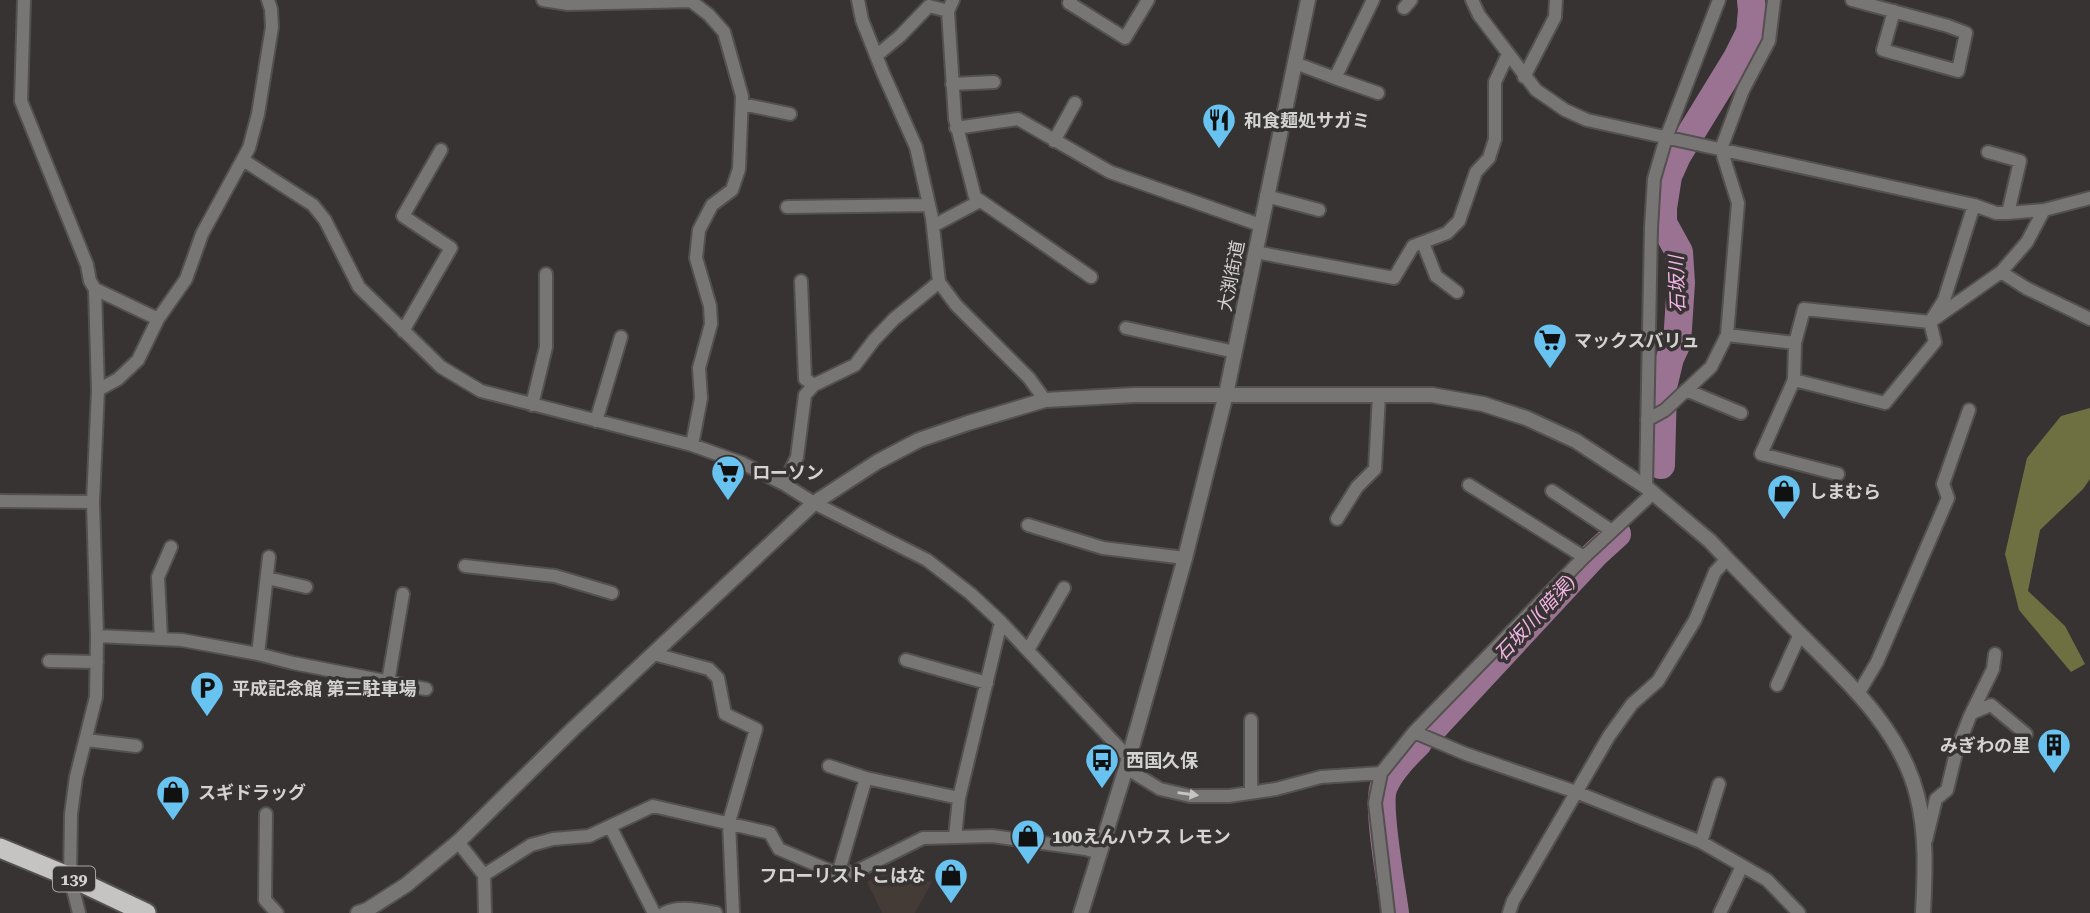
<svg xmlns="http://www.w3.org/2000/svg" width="2090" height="913" viewBox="0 0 2090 913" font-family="'Roboto Serif','Noto Sans JP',serif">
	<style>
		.built { fill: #443a36 }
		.forest { fill: #6f7042 }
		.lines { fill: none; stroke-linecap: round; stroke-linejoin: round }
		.river { stroke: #9a7392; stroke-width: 28 }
		.minor-casing { stroke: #53504f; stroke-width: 16 }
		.tertiary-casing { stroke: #53504f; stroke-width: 18 }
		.trunk-casing { stroke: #53504f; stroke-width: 23 }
		.minor { stroke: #777675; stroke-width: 12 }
		.tertiary { stroke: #777675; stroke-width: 14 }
		.trunk { stroke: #c6c4c2; stroke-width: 19 }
		.oneway { fill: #c7c5c4 }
		.labels { text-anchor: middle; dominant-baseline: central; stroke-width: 7; stroke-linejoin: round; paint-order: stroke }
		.shield { fill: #363332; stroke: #a5a3a2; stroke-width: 2 }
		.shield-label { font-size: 16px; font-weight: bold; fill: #d5d3d2 }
		.poi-label { font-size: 18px; font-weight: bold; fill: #d5d3d2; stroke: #363332; text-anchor: start }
		.street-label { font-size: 18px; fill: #d5d3d2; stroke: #363332 }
		.water-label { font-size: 19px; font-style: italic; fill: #f4b5e6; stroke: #363332 }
	</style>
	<rect width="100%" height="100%" fill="#363332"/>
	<path class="built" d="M883,871L932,882L915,913H882L867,882Z"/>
	<path class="forest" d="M2090,408V479L2083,489L2040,530L2028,591L2065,626L2085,664L2071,672L2019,610L2005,554L2027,458L2061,416Z"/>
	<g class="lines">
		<path class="river" d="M1661,465L1663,387L1670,358L1677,343L1681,283L1679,252L1663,223V208L1668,176L1677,156L1737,58L1750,32L1752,10L1751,0
			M1427,735L1595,554L1617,534
			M1395,913C1392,889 1376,804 1384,786C1391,770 1405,756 1418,743"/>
		<g class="minor-casing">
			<path id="minor" d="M24,0L21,101L87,265L90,281L95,289L98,390L93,502L97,636L96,697L76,777L71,814L70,877L79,913
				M543,0L568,4L691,1L709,15L724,32L742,96L739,169L732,190L712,205L699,230L696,258L710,306L711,324L699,368L701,398L692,445
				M858,0L862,20L883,73L916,147L932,218L939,282L956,305L1029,378L1045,400
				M953,0L948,11L955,119L975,197L1091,277
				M1071,0L1069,3L1125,38L1148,0
				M1472,0L1479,15L1536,90L1565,110L1587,120L1974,205L1996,213H2008L2044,210L2090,198
				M1852,0L1948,26L1966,33L1958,71L1883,50L1894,11
				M1404,8L1411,0
				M876,56L900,36L929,6L948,11
				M1295,63L1335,78L1373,0
				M1524,77L1555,17L1556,0
				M1335,78L1378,93
				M952,84L994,82
				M742,104L790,114
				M956,128L1018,119L1110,172L1260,225
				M1054,141L1075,103
				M1988,152L2020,161L2008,213
				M243,160L313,205L325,220L359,287L441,367L481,391L692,445L742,463L784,484L814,503L927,560L971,594L1001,622L1128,757
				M1266,196L1319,210
				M1974,205L1944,300L1930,322L1935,342L1885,403L1794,380L1795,343L1804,309L1930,322L2001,272L2027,242L2044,210
				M787,207L929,205
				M933,226L980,201
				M1423,243L1436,276L1457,292
				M1255,252L1394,278L1413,246L1447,233L1459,221L1476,172L1489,158L1495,139V82L1508,54
				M2001,272L2026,288L2090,319
				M801,281L805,379L814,385
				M95,289L158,319
				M1126,328L1235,352
				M403,331L451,248L403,216L441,150
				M1727,335L1795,343
				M1794,380L1761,454L1838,474
				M98,390L118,379L138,360L158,319L186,279L202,234L249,148L258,114L272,27L271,9L268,0
				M1686,390L1741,413
				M532,405L546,347V274
				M1647,420L1665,410L1711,367L1727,335L1738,203L1721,149L1743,90L1769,41L1774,0
				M596,421L621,337
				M784,484L797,457L805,395L814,385L855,365L874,340L894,319L939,282
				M1469,485L1584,557
				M1646,487L1651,228L1654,179L1666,138L1719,0
				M1552,491L1612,531
				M0,501L93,502
				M1337,519L1357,487L1375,469L1379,395
				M1028,525L1103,548L1185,558
				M465,566L555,576L612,593
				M267,578L306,587
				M97,636L182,640L258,654L293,663L426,689
				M161,639L158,577L171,547
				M1028,650L1064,588
				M258,654L269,557
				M654,654L709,669L718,678L725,714L756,729L729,822L733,913
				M906,660L987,683
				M49,661L97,662
				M388,682L403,594
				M1777,685L1800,634
				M1858,694L1877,662L1948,498L1943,484L1969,410
				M1972,713L1991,705L2026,734
				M1414,732L1466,754L1576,792L1701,842L1767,880L1799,913
				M86,740L136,746
				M829,766L866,778L959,798
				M1126,768L1160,789L1190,796H1229L1276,789L1321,777L1381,773
				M1251,793V720
				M266,814L265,900L277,913
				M610,826L654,913
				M955,837L959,798L1001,622
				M1926,840L1936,799L1947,790L1957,749L1970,716L1993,669L1995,654
				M458,842L484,875L485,913
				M1701,842L1719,784
				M838,874L855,872L923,838L992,836L1086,849L1099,853
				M484,875L531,845L553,839L589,836L653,806L770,833L779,849L838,874L866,778
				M664,913C680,905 698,910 716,913
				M1388,913L1375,803L1381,773L1414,732L1584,557L1653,493
				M1509,913L1513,901L1609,736L1632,704L1658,681L1695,620L1715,572L1727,559
				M1720,913L1742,866"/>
		</g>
		<g class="tertiary-casing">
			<path id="tertiary" d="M358,913L367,910L406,885L458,842L574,728L814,503L877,462L919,440L968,423L1045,400L1135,395H1432L1483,404L1526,418L1576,441L1646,487L1710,541L1727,559C1751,583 1774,608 1798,632C1845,679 1900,728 1917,795C1927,834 1925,873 1923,913
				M1081,913L1126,768L1185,558L1226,394L1308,0"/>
		</g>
		<g class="trunk-casing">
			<path id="trunk" d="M0,848L70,877L146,913"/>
		</g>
		<use href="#minor" class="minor"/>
		<use href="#tertiary" class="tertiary"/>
		<use href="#trunk" class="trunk"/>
	</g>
	<defs><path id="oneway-solid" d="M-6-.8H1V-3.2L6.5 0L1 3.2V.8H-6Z" transform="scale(1.75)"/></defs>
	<use class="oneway" href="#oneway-solid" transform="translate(1188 794) rotate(8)"/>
	<defs>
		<g id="restaurant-pin" transform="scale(1.75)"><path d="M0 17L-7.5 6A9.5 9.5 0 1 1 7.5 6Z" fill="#69c3f1" stroke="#363332"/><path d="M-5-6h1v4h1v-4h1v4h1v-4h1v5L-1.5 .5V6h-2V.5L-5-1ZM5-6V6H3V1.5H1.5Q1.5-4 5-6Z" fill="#111"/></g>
		<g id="supermarket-pin" transform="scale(1.75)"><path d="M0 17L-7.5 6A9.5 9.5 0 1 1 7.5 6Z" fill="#69c3f1" stroke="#363332"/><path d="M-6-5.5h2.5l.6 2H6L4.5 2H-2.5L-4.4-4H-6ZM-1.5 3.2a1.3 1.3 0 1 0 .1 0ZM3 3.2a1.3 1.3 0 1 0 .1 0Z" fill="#111"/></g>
		<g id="shop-pin" transform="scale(1.75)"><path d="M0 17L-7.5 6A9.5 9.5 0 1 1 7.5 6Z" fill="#69c3f1" stroke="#363332"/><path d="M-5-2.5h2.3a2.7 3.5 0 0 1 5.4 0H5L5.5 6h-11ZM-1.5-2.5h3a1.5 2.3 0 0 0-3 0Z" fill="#111"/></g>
		<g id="parking-pin" transform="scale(1.75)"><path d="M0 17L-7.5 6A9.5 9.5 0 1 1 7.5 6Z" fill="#69c3f1" stroke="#363332"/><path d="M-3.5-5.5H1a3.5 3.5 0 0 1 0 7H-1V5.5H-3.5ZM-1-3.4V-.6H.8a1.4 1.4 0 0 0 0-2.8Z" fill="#111"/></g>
		<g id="building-pin" transform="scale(1.75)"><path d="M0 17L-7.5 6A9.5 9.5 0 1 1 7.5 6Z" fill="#69c3f1" stroke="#363332"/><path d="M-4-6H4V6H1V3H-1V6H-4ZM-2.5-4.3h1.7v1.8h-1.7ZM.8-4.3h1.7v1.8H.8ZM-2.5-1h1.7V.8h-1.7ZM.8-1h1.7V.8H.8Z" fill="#111"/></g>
		<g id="bus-pin" transform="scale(1.75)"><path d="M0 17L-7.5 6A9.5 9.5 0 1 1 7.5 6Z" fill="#69c3f1" stroke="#363332"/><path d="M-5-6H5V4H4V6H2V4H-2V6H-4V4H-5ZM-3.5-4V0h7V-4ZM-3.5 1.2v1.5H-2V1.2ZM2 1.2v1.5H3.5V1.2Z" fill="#111"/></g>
	</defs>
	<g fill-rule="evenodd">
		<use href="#restaurant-pin" x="1219" y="120"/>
		<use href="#supermarket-pin" x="1550" y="340"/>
		<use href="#supermarket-pin" x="728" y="472"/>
		<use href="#shop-pin" x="1784" y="491"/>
		<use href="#parking-pin" x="207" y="688"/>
		<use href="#building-pin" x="2054" y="745"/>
		<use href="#bus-pin" x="1102" y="760"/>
		<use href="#shop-pin" x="173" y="792"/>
		<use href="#shop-pin" x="1028" y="836"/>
		<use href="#shop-pin" x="951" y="875"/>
	</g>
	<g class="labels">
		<rect class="shield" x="53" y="866.5" width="42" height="25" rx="5"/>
		<g class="shield-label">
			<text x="74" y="879">139</text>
		</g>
		<g class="poi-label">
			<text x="1244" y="120">和食麺処サガミ</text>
			<text x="1574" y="340">マックスバリュ</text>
			<text x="752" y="472">ローソン</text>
			<text x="1809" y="491">しまむら</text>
			<text x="232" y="688">平成記念館 第三駐車場</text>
			<text x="2030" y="745" text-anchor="end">みぎわの里</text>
			<text x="1126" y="760">西国久保</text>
			<text x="198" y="792">スギドラッグ</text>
			<text x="1052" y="836">100えんハウス レモン</text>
			<text x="926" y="875" text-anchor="end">フローリスト こはな</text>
		</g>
		<g class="street-label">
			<text transform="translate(1231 276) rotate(-79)">大渕街道</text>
		</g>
		<g class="water-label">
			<text transform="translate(1677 284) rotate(-92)">石坂川</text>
			<text transform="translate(1535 618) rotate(-47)">石坂川(暗渠)</text>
		</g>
	</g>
</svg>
